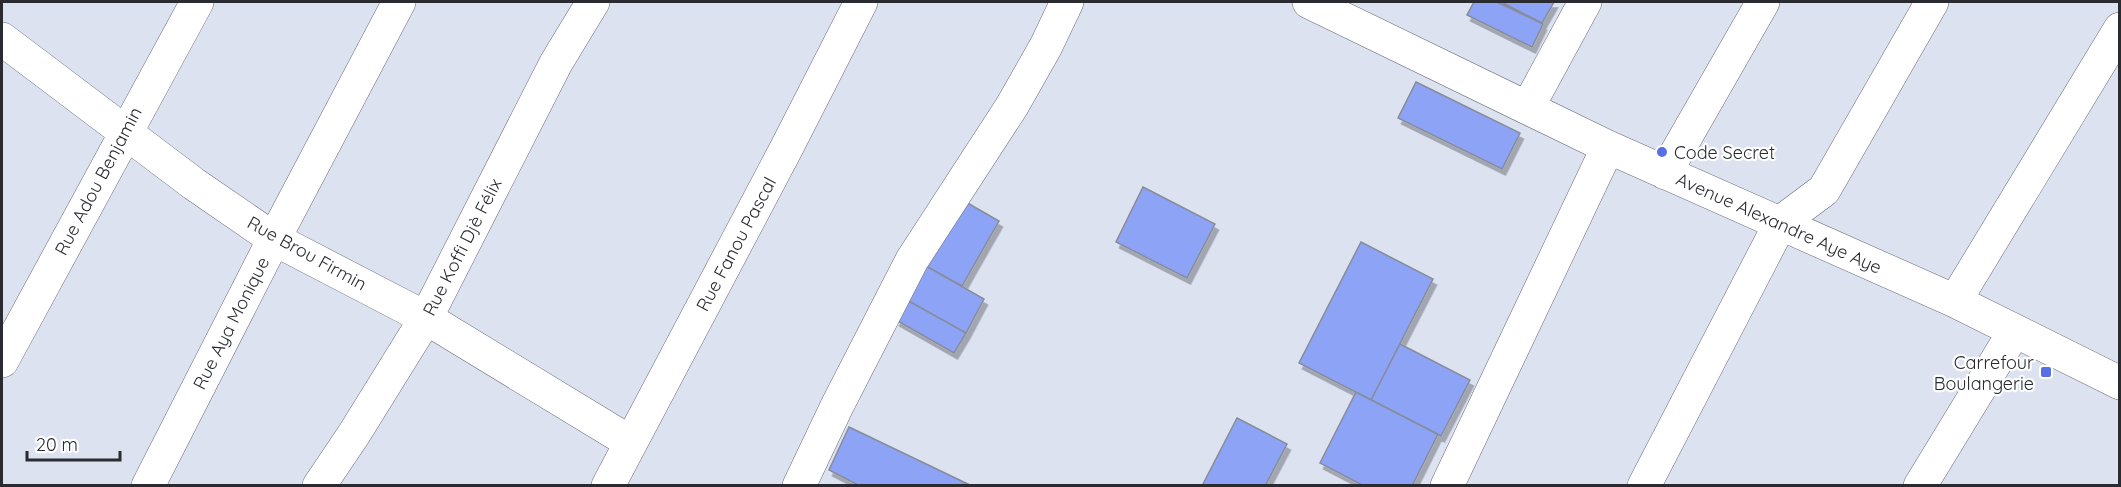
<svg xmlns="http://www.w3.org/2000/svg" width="2121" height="487" viewBox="0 0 2121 487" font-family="Quicksand,sans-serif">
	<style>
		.building { fill: #8da3f6; stroke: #878c9a; stroke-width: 1.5; filter: url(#shadow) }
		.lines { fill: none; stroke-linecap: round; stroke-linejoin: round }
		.minor-casing { stroke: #6a6e7c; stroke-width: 34 }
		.minor { stroke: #fff; stroke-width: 33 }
		.poi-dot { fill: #586fe5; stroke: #fff; stroke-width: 2 }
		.labels { text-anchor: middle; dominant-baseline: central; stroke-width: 4.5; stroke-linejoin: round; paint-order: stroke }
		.poi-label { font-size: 18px; fill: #292b31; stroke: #fff; text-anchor: start }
		.street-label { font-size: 18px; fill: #292b31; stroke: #fff }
	</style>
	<defs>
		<filter id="shadow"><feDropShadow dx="3.5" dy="6" stdDeviation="0" flood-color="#0004"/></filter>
	</defs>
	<rect width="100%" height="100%" fill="#dde2f1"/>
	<path class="building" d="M1474,2H1497L1543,24L1532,47L1467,15Z
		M1501,2H1554L1542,23Z
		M1416,82L1520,133L1502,169L1398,118Z
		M1143,187L1215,224L1187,278L1116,242Z
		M964,201L999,221L962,286L926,266Z
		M1361,242L1433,279L1371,400L1299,363Z
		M926,266L984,299L966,333L907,300Z
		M907,300L966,333L954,353L896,320Z
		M1400,344L1470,380L1441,436L1371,400Z
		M1356,392L1438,434L1412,486H1364L1320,463Z
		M1237,418L1287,444L1265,486H1202Z
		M849,427L972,486H860L829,470Z"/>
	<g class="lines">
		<g class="minor-casing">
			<path id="minor" d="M1309,2L1608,147L1955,301L2120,383
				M2,39L194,184L274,239L426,318L630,442
				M1528,107L1585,2
				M1665,173L1763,2
				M1955,301L2120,29
				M2,361L197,2
				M148,486L274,239L399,2
				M319,486L354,434L426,318L556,63L593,2
				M608,486L787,147L861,2
				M799,486L837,406L912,260L1012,106L1046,46L1067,2
				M1447,486L1608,147
				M1644,486L1781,222L1824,190L1932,2
				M1920,486L2014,332"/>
		</g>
		<use href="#minor" class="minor"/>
	</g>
	<g class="poi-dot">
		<circle cx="1662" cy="152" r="6"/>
		<rect x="2040" y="366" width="12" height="12" rx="3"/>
	</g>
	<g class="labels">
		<g class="poi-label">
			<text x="1674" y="152">Code Secret</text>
			<text x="2034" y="362" text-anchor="end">Carrefour<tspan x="2034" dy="21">Boulangerie</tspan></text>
		</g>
		<g class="street-label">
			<text transform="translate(98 181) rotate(-62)">Rue Adou Benjamin</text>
			<text transform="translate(1779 223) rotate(24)">Avenue Alexandre Aye Aye</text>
			<text transform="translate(736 244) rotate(-62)">Rue Fanou Pascal</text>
			<text transform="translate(462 247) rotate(-63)">Rue Koffi Djè Félix</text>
			<text transform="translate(307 253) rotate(29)">Rue Brou Firmin</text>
			<text transform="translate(231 323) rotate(-63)">Rue Aya Monique</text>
		</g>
	</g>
	<rect width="2121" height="487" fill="none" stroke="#292b31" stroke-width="6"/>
	<path d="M27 451v9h93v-9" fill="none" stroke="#292b31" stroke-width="3"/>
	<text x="36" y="451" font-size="18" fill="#292b31" stroke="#ffffff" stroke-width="4.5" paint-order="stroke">20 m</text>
</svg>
